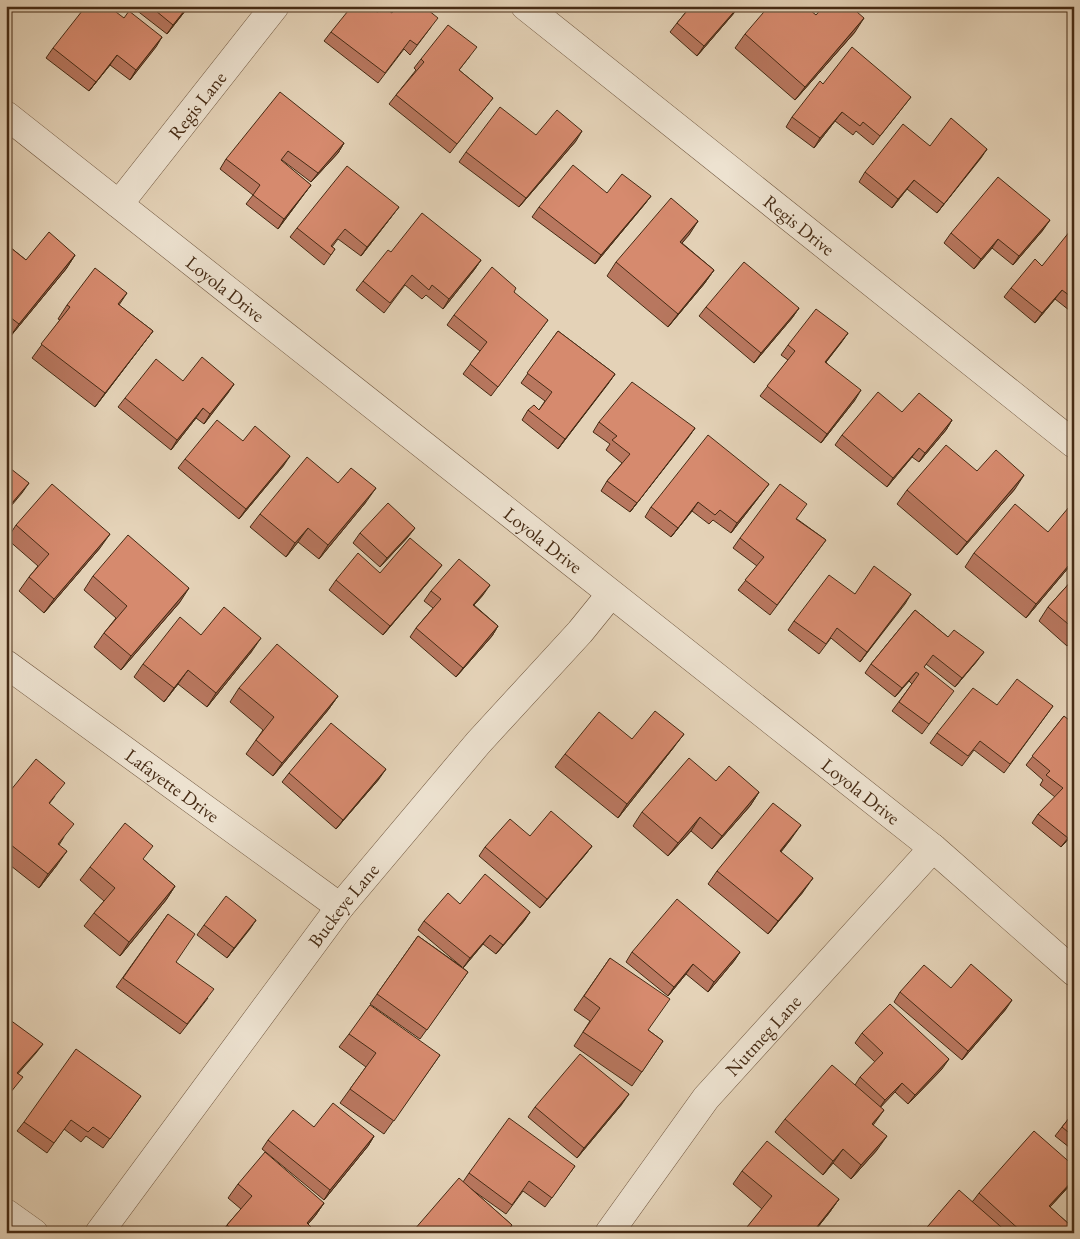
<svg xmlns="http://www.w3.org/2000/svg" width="1080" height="1239" viewBox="0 0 1080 1239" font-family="'EB Garamond',serif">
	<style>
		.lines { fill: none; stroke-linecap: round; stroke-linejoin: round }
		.minor-casing { stroke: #6e553d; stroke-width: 29 }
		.minor { stroke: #ede2d0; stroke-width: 28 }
		.wall { fill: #b8775f; stroke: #462b14 }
		.shaded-wall { fill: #96614d; stroke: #462b14 }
		.building { fill: #d68a6e; stroke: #462b14 }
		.labels { text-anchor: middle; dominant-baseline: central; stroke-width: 4; stroke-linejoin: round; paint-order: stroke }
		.street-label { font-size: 19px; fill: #462b14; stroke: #ede2d0 }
	</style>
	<rect width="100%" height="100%" fill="#e4d2b7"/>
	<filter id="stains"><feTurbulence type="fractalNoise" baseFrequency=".004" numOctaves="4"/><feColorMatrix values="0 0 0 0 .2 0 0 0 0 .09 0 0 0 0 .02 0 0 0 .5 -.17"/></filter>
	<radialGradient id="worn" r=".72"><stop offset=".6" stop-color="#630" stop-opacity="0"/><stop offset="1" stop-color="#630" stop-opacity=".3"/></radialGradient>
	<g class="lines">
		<g class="minor-casing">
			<g id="minor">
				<path id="s1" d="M525,6L1074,444"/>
				<path id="s2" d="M6,115L933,848L1074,972"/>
				<path id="s3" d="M119,204L275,6"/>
				<path id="s4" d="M6,664L340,907"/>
				<path d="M6,1213L34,1233"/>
				<path id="s5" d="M99,1233L340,907L478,743L580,632L610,595"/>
				<path id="s6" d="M609,1233L706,1098L933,848"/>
			</g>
		</g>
		<use href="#minor" class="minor"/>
	</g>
	<path class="wall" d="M131,6H189L167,34Z
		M680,6H740L697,56L670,32L677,23L686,12Z
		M377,12L392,13L431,27L410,55L404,49L378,83L324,41L331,32Z
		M816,15L855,32L795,100L735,48L745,34Z
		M124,18L162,37L130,80L110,65L89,91L46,58L53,48Z
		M470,56L459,70L493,98L450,153L389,104L396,95L416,70L414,68L421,59Z
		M823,84L911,97L873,145L856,131L853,135L835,121L814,148L786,127L792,117Z
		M536,135L576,141L519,207L459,162L466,152Z
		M344,143L338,153L311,182L282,160L281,161L311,185L278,229L246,204L253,195L220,169L226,159Z
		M930,146L987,149L937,213L907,189L892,208L859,182L865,172Z
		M607,193L651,196L644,205L595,264L532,217L539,207Z
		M392,216L361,256L338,239L332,247L335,249L324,265L290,237L297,228Z
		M698,221L682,243L714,270L704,284L668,327L607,276L616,262Z
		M1043,230L1013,265L992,248L974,269L944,243L951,233Z
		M1074,234V314L1055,299L1035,323L1004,297L1011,288L1042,266Z
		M6,244L26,260L75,255L66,269L9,338L6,336Z
		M391,252L481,260L474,270L443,309L426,295L422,299L405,285L384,313L356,290L363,281Z
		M127,293L119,305L153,331L95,407L32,358L60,320L58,319L67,305Z
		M706,307L799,308L792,318L754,363L699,316Z
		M454,315L548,320L491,396L463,374L480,351L447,325Z
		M558,331L615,374L558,449L522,420L528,410H539L545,401L521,383Z
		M848,333L826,362L855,400L821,443L760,396L788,360L781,355L788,345Z
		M183,381L234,384L204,424L196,418L171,450L118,407L125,398Z
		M902,412L952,420L946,430L919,462L912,457L887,487L835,445L842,435Z
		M599,422L695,428L630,512L601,491L607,481L622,463L606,450L610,444L593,432Z
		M243,441L284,465L239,519L178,468L185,459Z
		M977,471L1015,489L957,555L897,504L907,490Z
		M338,483L366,502L319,559L298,542L286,557L250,527L260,514Z
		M762,493L731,533L713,520L709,524L692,511L671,537L645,517L651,507Z
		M797,519L826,540L770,615L738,590L757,566L733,548L740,538Z
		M16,525L100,548L44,613L19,591L29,577L38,566L7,539Z
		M1048,532L1074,561L1026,618L965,567L974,553Z
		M360,533L408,537L380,567L353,543Z
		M380,573L435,574L383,635L329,590L336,580Z
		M93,576L180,602L121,670L94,647L104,633L116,618L84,590Z
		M1074,578V638L1067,646L1039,621L1048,607Z
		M431,591L483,595L474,605L498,626L492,636L456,677L410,637L416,628L433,608L424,601Z
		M855,594H911L860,662L831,638L819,654L788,630L794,621Z
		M915,610L977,661L955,687L926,664L924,667L947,700L922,734L892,711L912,684L909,681L895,697L865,673L871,664Z
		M201,635L252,651L207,707L178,684L164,702L134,677L143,664Z
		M239,688L338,696L328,710L273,776L246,754L263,730L230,702Z
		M997,705L1053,706L1004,773L974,750L962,766L930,743L937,733Z
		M1064,716L1074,833L1061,847L1032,823L1038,814L1055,797L1040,785L1043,780L1026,765Z
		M632,739L674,747L618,818L555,767L565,754Z
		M289,773L379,779L336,829L282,782Z
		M716,781L759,792L750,806L712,849L691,831L668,856L633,826L642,812Z
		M6,796H55L49,804L64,837L59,845L57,865L39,888L6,862Z
		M530,836L592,846L585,855L540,908L479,856L485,847Z
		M791,839L781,852L803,892L768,934L708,884L717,871Z
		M144,860L175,886L166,900L120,956L84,926L94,913L104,901L80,880L90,867Z
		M460,904L530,912L524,921L496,954L483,944L463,968L468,972L420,1039L370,1004L418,936L462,967L418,930L424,921Z
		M168,914L176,962L208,998L180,1034L116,987Z
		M256,920L227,958L197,935L204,925Z
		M632,952H740L734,961L708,992L686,974L668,996L626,962Z
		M610,958L648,1030L663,1041L632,1086L574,1046L590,1021L574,1010Z
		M900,992L1006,1009L962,1060L894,1002Z
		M862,1033L942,1069L908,1104L895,1092L880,1107L873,1125L877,1150L851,1179L833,1163L823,1175L775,1132L785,1119L855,1085L860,1077L875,1062L855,1043Z
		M349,1034L440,1055L384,1134L340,1103L366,1067L339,1047Z
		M141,1096L103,1148L86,1136L81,1142L64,1129L47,1153L17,1131L24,1122Z
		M622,1104L577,1158L528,1117L535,1107Z
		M1074,1112V1151L1055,1136L1062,1127Z
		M314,1127L374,1136L368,1146L324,1200L262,1149L268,1140Z
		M575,1166L545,1207L523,1191L506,1214L471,1189L512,1225L507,1233H412L463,1182L469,1173Z
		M1074,1166V1181L1050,1207L1070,1225L1065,1233H922L973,1201L979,1193Z
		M742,1171L839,1199L829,1213L813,1233H743L762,1209L733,1184Z
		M238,1184L324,1203L315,1216L308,1224L317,1233H222L227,1225L241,1209L228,1198Z"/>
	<path class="shaded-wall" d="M188,6H189L167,34L173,25Z
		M739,6H740L697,56L704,46Z
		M864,18L855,32L795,100L805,87Z
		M162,37L156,47L130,80L136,70Z
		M117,55L110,65L89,91Z
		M842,112L814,148L820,138Z
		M582,131L576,141L519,207L526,198Z
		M344,143L338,153L311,182L318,173Z
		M987,149L981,158L937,213L944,204Z
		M914,180L907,189L892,208L898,199Z
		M311,185L304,194L278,229L284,219Z
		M651,196L644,205L595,264L601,255Z
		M399,207L392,216L361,256L367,247Z
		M1050,220L1043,230L1013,265L1019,256Z
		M698,221L689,235L671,256L680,242Z
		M998,239L992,248L974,269L981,259Z
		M75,255L66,269L9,338L19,324Z
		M481,260L474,270L443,309L449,299Z
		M714,270L704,284L668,327L678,314Z
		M1062,290L1055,299L1035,323L1042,313Z
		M799,308L792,318L754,363L761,353Z
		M153,331L143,344L95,407L105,393Z
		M848,333L841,343L819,371L825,362Z
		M615,374L608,384L558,449L565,439Z
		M234,384L228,393L204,424L210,414Z
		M861,390L855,400L821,443L827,434Z
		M203,408L196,418L171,450L177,440Z
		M952,420L946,430L919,462L925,453Z
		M695,428L688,438L630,512L637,503Z
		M919,448L912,457L887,487L893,478Z
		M290,456L284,465L239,519L246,509Z
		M1024,475L1015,489L957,555L967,542Z
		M29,483L22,493L6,512V510Z
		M769,484L762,493L731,533L737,523Z
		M376,488L366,502L319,559L328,545Z
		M698,502L692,511L671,537L678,528Z
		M308,528L298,542L286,557L295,543Z
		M415,528L408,537L380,567L387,558Z
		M110,534L100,548L44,613L54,599Z
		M1074,559V561L1026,618L1036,604Z
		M442,565L435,574L383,635L390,626Z
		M490,585L483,595L466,614L473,605Z
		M189,588L180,602L121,670L131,656Z
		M911,594L905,604L860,662L867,652Z
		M498,626L492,636L456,677L463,668Z
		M261,638L252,651L207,707L216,693Z
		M984,652L977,661L955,687L962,678Z
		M188,670L178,684L164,702L174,688Z
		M916,672L909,681L895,697L902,688Z
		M338,696L328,710L273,776L282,763Z
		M684,734L674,747L618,818L627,804Z
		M386,769L379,779L336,829L343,820Z
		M759,792L750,806L712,849L722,836Z
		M700,817L691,831L668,856L678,843Z
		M801,825L791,839L770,864L780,851Z
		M1074,831V833L1061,847L1068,838Z
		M592,846L585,855L540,908L547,899Z
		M67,851L57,865L39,888L48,874Z
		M813,878L803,892L768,934L778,921Z
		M175,886L166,900L120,956L129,942Z
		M530,912L524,921L496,954L503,945Z
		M256,920L250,929L227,958L234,948Z
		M490,935L483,944L463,968L470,958Z
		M740,952L734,961L708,992L714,982Z
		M693,964L686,974L668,996L674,987Z
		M1012,1000L1006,1009L962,1060L968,1051Z
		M43,1044L36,1053L10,1083L17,1073Z
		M949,1059L942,1069L908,1104L915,1095Z
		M902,1083L895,1092L878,1110L885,1100Z
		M629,1094L622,1104L577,1158L584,1148Z
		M884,1110L874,1124L863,1137L872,1124Z
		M374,1136L368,1146L324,1200L330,1190Z
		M887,1136L877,1150L851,1179L861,1165Z
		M843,1149L833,1163L823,1175L833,1161Z
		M1074,1179L1073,1181L1042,1216L1049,1206Z
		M839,1199L829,1213L813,1233H812Z
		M324,1203L315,1216L300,1233L307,1223Z"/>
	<path class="building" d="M86,6H108L124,18L129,11L162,37L136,70L117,55L96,82L53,48Z
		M150,6H188L173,25Z
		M352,6H370L377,12L385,8L392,13L397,6H423L438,18L417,45L410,40L385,73L331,32Z
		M691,6H739L704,46L677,23Z
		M769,6H805L816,15L824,6H850L864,18L805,87L745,34Z
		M448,25L477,47L459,70L493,98L457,144L396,95L424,62L421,59Z
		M852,47L911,97L880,136L863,122L860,126L842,112L820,138L792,117L820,81L823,84Z
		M280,92L344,143L318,173L288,151L281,160L311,185L284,219L253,195L260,185L226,159Z
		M500,107L536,135L557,110L582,131L526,198L466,152Z
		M951,118L987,149L944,204L914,180L898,199L865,172L903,124L930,146Z
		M573,165L607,193L622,174L651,196L601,255L539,207Z
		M347,166L399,207L367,247L345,229L331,246L335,249L331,255L297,228Z
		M998,177L1050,220L1019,256L998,239L981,259L951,233Z
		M671,198L698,221L680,242L714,270L678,314L616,262Z
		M422,213L481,260L449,299L432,285L429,290L412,275L390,303L363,281L388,250L391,252Z
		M1070,231L1074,234V299L1062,290L1042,313L1011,288L1035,259L1042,266Z
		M49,232L75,255L19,324L6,314V244L26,260Z
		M744,262L799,308L761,353L706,307Z
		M492,267L516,288L514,292L548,320L498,387L470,364L487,342L454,315Z
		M95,268L127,293L118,304L153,331L105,393L41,344L70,307L67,305Z
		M816,309L848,333L825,362L861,390L827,434L767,386L795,351L788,345Z
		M558,331L615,374L565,439L528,410L534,405L539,410L552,392L527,373Z
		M202,357L234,384L210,414L203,408L177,440L125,398L156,359L183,381Z
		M632,382L695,428L637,503L607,481L630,454L612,440L617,436L599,422Z
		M878,392L902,412L919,393L952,420L925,453L919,448L893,478L842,435Z
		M217,420L243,441L255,426L290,456L246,509L185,459Z
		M708,435L769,484L737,523L720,510L715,515L698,502L678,528L651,507Z
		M946,445L977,471L996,450L1024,475L967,542L907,490Z
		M307,457L338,483L351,468L376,488L328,545L308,528L295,543L260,514Z
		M6,465L29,483L6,510Z
		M52,484L110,534L54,599L29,577L49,554L16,525Z
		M780,484L807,504L796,519L826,540L777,605L745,580L764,557L740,538Z
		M388,503L415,528L387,558L360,533Z
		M1015,504L1048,532L1069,507L1074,511V559L1036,604L974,553Z
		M128,535L189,588L131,656L104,633L127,606L93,576Z
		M410,538L442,565L390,626L336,580L358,553L380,573Z
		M459,559L490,585L473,605L498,626L463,668L416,628L441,599L431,591Z
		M874,566L911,594L867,652L837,628L826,644L794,621L829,575L855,594Z
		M1074,578V629L1048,607Z
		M224,607L261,638L216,693L188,670L174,688L143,664L180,617L201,635Z
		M915,610L948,637L954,630L984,652L962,678L933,655L924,667L954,691L929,724L899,702L919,674L916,672L902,688L871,664Z
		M277,644L338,696L282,763L256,740L274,717L239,688Z
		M1017,679L1053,706L1010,764L980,741L968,756L937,733L973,688L997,705Z
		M655,711L684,734L627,804L565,754L599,712L632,739Z
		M1064,716L1074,724V831L1068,838L1038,814L1063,788L1046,775L1050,771L1032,756Z
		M331,723L386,769L343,820L289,773Z
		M689,758L716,781L729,766L759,792L722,836L700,817L678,843L642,812Z
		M36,759L65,783L49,803L74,824L58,844L67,851L48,874L6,841V796Z
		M773,803L801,825L780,851L813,878L778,921L717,871Z
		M551,811L592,846L547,899L485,847L510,819L530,836Z
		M125,823L153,846L143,859L175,886L129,942L94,913L115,888L90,867Z
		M485,874L530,912L503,945L490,935L470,958L424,921L448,893L460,904Z
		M226,896L256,920L234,948L204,925Z
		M677,899L740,952L714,982L693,964L674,987L632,952Z
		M168,914L195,934L176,962L214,989L187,1024L123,978Z
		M418,936L468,972L427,1030L377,994Z
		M610,958L670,999L648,1030L663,1041L642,1072L583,1032L600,1008L584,996Z
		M971,964L1012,1000L968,1051L900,992L924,965L951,988Z
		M890,1004L949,1059L915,1095L902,1083L885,1100L860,1077L883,1053L862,1033Z
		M370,1005L440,1055L394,1121L350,1089L376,1053L349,1034Z
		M6,1017L43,1044L17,1073L23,1077L6,1098Z
		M76,1049L141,1096L110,1139L93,1127L88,1132L71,1120L54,1143L24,1122Z
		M580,1054L629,1094L584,1148L535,1107Z
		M832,1065L884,1110L872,1124L887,1136L861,1165L843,1149L833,1161L785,1119Z
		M333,1103L374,1136L330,1190L268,1140L293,1110L314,1127Z
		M1074,1112V1137L1062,1127Z
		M509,1118L575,1166L552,1198L529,1181L512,1205L469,1173Z
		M1034,1131L1074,1166V1179L1049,1206L1070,1225L1064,1233H1023L979,1193Z
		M767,1141L839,1199L812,1233H753L747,1227L772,1196L742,1171Z
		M265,1152L324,1203L307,1223L317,1233H236L227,1225L252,1196L238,1184Z
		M459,1178L512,1225L505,1233H417L414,1230Z
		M959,1190L1008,1233H922Z
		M206,1229L212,1233H203Z"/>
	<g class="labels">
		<g class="street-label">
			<text stroke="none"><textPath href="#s3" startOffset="126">Regis Lane</textPath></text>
			<text stroke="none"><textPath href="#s1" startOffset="351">Regis Drive</textPath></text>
			<text stroke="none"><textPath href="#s2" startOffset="280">Loyola Drive</textPath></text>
			<text stroke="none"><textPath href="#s2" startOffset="685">Loyola Drive</textPath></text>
			<text stroke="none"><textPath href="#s4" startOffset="206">Lafayette Drive</textPath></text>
			<text stroke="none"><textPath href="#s2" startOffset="1090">Loyola Drive</textPath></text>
			<text stroke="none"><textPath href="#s5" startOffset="409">Buckeye Lane</textPath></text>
			<text stroke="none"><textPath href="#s6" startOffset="251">Nutmeg Lane</textPath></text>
		</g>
	</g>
	<rect width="1080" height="1239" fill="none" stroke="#e4d2b7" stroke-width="25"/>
	<rect x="8" y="8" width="1065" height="1224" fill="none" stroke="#462b14" stroke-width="2.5"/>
	<rect x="12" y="12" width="1055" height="1214" fill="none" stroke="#462b14"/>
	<rect width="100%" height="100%" filter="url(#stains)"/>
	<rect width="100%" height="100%" fill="url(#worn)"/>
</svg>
